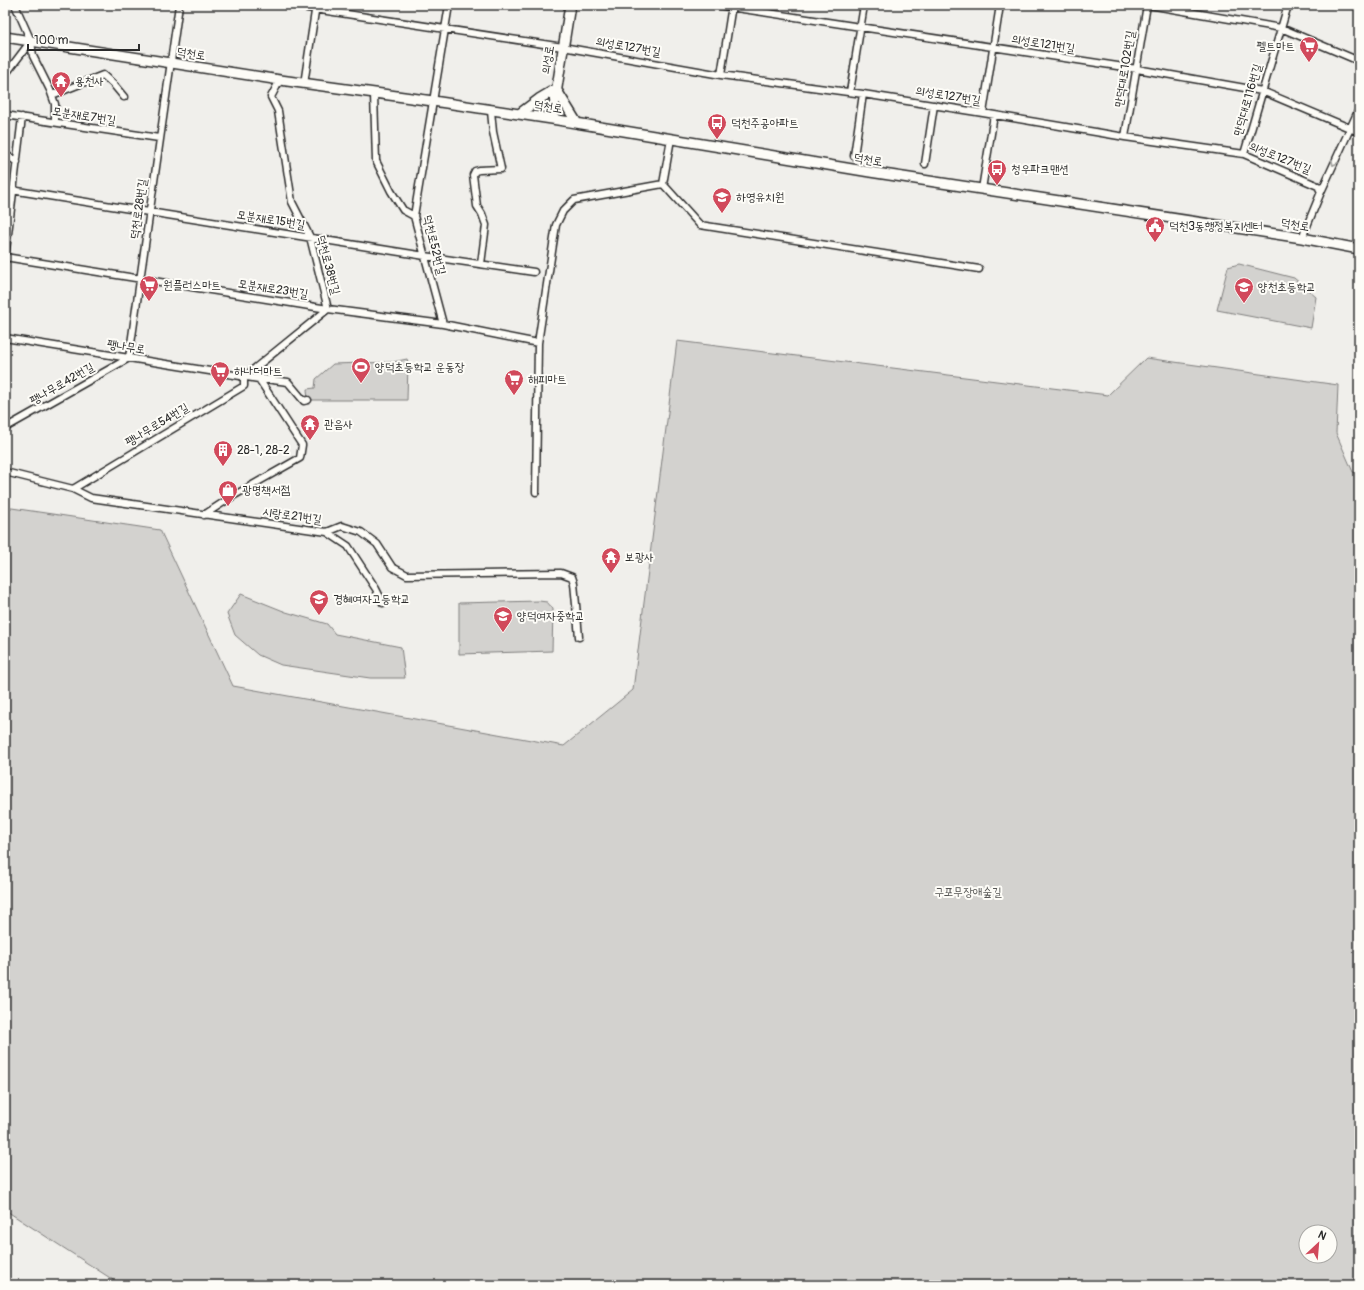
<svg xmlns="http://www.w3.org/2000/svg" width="1364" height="1290" viewBox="0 0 1364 1290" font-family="Pangolin,'Poor Story',sans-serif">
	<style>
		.green { fill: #d3d2cf; stroke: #7f7e7d; fill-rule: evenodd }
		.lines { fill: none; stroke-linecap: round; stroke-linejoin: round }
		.minor-casing { stroke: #2b2b2b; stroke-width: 9 }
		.secondary-casing { stroke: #2b2b2b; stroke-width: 12 }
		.minor { stroke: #fdfcf7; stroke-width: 6 }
		.secondary { stroke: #fdfcf7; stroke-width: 9 }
		.oneway { stroke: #9e9e9b }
		.labels { text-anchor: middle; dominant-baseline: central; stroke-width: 4; stroke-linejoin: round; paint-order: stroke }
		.street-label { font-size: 12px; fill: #2b2b2b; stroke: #fdfcf7 }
		.poi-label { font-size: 12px; fill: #2b2b2b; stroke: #fdfcf7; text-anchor: start }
		.park-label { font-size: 12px; fill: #555554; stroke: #fdfcf7 }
	</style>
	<rect width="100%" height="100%" fill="#f0efeb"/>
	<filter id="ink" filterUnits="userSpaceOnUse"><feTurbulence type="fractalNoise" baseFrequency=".025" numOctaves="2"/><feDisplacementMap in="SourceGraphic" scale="8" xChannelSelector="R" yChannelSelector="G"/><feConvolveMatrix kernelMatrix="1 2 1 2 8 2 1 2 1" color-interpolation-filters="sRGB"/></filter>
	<g filter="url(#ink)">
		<path class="green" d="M1239,264L1294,278L1316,297L1311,328L1217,310L1228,267Z
			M677,341L1108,395L1146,358L1338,385L1336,433L1353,472L1359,474V1285H121L5,1210V507L160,530L233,686L564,746L633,690ZM1306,1232H1330V1256H1306Z
			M407,359L408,362L407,400H308L307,389L315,388L316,379L333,364L393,362Z
			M241,594L286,612L327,624L335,634L401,647L405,678H370L281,665L258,655L235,635L227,614Z
			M539,601L547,602L553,609L552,651L459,654V603Z"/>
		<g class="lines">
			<g class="minor-casing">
				<path id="minor" d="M15,5L31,41L33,56L50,90L55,104V122
					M288,5L563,47L721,75L863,94L983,113L1125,137L1244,154L1318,186L1321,192
					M716,5L1137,69L1262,91L1359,132
					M1149,5L1281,28L1359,61
					M5,75L31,41
					M721,75L732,5
					M304,84L316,5
					M850,92L864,5
					M374,94L376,161L391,191L403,210L414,216
					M52,95L103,75L114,85L124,97
					M983,113L1000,5
					M5,115L159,138
					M1125,137L1147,5
					M5,154L17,162
					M1244,154L1288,5
					M854,156L863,94
					M925,164L934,105
					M663,184L700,225L979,269
					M5,189L425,256L534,272
					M982,189L994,115
					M1302,238L1321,192L1359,109
					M5,257L328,309L443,324L538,343
					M5,259L22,117
					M481,264L486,225L482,214L477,206L473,175L475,171L479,170L501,169L493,132L491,111
					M443,324L414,216L449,5
					M5,338L259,379L302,445L300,458L233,496L204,515
					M244,377L328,309L310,237L292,202L278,111L271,97L280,80
					M257,378L288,382L304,401L308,400
					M5,428L129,358L179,5
					M5,472L73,489L91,498L327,532L342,526L361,532L377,544L392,567L407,575L561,573L572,577L574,583L579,637
					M73,489L244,386V377
					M536,492L538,343L556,225L563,211L574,200L663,184L671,139
					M327,532L348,546L376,589L383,603"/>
			</g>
			<g class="secondary-casing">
				<path id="secondary" d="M5,37L280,80L433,101L552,119L870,172L1302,238L1359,249
					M519,114L539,99L556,89L577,123
					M552,119L570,5"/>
			</g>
			<use href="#minor" class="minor"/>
			<use href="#secondary" class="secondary"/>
		</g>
		<defs><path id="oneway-chevron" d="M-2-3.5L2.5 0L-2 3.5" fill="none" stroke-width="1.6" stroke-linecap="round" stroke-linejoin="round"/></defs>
		<use class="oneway" href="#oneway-chevron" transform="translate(1334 163) rotate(115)"/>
	</g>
	<defs>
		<g id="supermarket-pin" transform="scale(1)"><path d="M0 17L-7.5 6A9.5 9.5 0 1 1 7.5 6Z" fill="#d1495b" stroke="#fdfcf7"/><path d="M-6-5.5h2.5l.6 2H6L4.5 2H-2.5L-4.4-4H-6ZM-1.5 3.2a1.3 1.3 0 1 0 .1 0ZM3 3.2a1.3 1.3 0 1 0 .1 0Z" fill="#fff"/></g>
		<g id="temple-pin" transform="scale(1)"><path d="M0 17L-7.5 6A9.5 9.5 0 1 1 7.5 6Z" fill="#d1495b" stroke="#fdfcf7"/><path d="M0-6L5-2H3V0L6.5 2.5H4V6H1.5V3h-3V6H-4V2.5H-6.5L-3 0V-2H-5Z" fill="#fff"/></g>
		<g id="bus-pin" transform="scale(1)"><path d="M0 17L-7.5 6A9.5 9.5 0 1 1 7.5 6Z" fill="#d1495b" stroke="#fdfcf7"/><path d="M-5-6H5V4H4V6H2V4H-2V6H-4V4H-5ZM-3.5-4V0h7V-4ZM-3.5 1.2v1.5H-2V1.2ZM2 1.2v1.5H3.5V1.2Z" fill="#fff"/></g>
		<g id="school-pin" transform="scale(1)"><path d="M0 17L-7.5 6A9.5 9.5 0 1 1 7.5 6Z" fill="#d1495b" stroke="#fdfcf7"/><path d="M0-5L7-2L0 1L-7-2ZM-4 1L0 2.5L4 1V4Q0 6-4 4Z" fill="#fff"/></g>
		<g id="civic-pin" transform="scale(1)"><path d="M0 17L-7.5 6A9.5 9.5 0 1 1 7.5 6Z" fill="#d1495b" stroke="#fdfcf7"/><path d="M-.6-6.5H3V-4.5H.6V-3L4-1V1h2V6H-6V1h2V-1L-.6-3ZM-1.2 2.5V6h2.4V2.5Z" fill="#fff"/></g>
		<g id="stadium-pin" transform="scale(1)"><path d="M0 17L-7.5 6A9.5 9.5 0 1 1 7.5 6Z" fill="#d1495b" stroke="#fdfcf7"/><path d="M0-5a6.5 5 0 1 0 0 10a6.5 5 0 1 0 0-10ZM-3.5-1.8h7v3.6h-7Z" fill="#fff"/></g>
		<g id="building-pin" transform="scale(1)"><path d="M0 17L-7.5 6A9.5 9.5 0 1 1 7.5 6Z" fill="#d1495b" stroke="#fdfcf7"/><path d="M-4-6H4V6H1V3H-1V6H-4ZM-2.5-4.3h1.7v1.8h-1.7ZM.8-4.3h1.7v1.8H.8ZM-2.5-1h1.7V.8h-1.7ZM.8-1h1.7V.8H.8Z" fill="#fff"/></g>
		<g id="shop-pin" transform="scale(1)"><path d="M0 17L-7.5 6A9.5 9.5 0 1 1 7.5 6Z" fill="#d1495b" stroke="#fdfcf7"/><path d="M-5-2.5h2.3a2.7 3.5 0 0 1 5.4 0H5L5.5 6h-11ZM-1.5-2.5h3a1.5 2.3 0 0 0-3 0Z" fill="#fff"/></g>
	</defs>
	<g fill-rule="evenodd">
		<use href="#supermarket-pin" x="1309" y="46"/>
		<use href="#temple-pin" x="61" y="81"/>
		<use href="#bus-pin" x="717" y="123"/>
		<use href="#bus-pin" x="997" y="169"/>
		<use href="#school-pin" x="722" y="197"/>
		<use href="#civic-pin" x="1155" y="226"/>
		<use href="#supermarket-pin" x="149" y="285"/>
		<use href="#school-pin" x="1244" y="287"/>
		<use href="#stadium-pin" x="361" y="367"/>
		<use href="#supermarket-pin" x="220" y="371"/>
		<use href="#supermarket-pin" x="514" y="379"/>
		<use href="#temple-pin" x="310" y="424"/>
		<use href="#building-pin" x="223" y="450"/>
		<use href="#shop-pin" x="228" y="490"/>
		<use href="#temple-pin" x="611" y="557"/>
		<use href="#school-pin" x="319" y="599"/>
		<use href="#school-pin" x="503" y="616"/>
	</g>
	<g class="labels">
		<g class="street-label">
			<text transform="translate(1043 44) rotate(9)">의성로121번길</text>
			<text transform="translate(628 47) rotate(10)">의성로127번길</text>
			<text transform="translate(191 54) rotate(9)">덕천로</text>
			<text transform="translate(548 60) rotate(-81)">의성로</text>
			<text transform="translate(1125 69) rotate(-81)">만덕대로102번길</text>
			<text transform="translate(948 96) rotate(9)">의성로127번길</text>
			<text transform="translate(1248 100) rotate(-74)">만덕대로116번길</text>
			<text transform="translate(548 107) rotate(9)">덕천로</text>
			<text transform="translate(84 116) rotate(9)">모분재로7번길</text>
			<text transform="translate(1280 158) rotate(22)">의성로127번길</text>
			<text transform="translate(868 160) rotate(9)">덕천로</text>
			<text transform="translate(139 209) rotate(-82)">덕천로28번길</text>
			<text transform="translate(271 220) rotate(9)">모분재로15번길</text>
			<text transform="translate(1295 225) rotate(9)">덕천로</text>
			<text transform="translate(434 245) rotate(76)">덕천로52번길</text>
			<text transform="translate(328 265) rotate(75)">덕천로38번길</text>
			<text transform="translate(273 289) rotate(9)">모분재로23번길</text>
			<text transform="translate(126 347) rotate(9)">팽나무로</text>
			<text transform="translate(62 384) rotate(-30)">팽나무로42번길</text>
			<text transform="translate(157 425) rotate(-31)">팽나무로54번길</text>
			<text transform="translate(292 516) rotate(8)">시랑로21번길</text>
		</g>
		<g class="poi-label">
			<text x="1295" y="46" text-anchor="end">펠트마트</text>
			<text x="75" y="81">용천사</text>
			<text x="731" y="123">덕천주공아파트</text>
			<text x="1011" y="169">청우파크맨션</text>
			<text x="736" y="197">하영유치원</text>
			<text x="1169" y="226">덕천3동행정복지센터</text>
			<text x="163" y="285">원플러스마트</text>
			<text x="1258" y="287">양천초등학교</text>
			<text x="375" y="367">양덕초등학교 운동장</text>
			<text x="234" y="371">하나더마트</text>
			<text x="528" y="379">해피마트</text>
			<text x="324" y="424">관음사</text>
			<text x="237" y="450">28-1, 28-2</text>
			<text x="242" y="490">광명책서점</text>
			<text x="625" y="557">보광사</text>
			<text x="333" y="599">경혜여자고등학교</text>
			<text x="517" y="616">양덕여자중학교</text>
		</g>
		<g class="park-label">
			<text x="968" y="892">구포무장애숲길</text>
		</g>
	</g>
	<rect width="1364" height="1290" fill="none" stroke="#fdfcf7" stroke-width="20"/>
	<rect x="10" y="10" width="1344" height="1270" fill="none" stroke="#2b2b2b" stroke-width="1.5" filter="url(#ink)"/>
	<g transform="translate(1318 1244) rotate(26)"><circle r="19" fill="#fdfcf7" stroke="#a9a8a5"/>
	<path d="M0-3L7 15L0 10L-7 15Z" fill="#d1495b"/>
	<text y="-6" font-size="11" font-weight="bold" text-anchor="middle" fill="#2b2b2b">N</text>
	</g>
	<path d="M28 44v6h111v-6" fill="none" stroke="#2b2b2b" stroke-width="2"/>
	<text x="34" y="44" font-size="12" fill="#2b2b2b" stroke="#fdfcf7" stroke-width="3" paint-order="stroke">100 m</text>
</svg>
